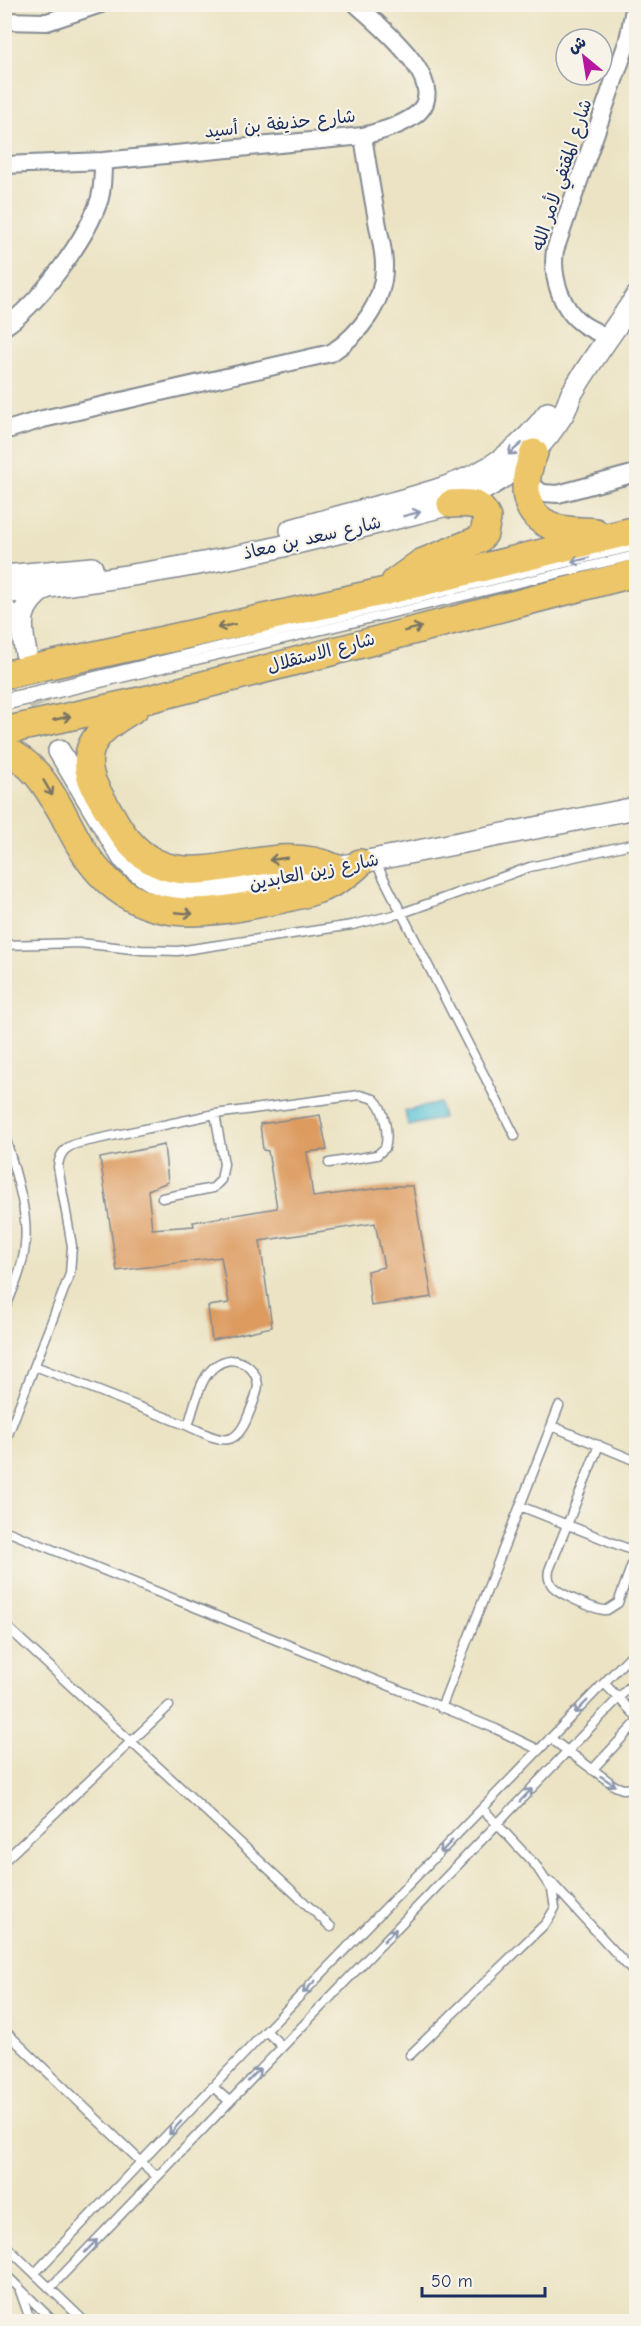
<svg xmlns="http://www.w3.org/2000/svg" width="641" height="2326" viewBox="0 0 641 2326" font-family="'Comic Neue','Playpen Sans Arabic',sans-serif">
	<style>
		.water { fill: #5cc4d8; stroke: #3c7a9b; stroke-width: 1.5 }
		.building { fill: #dd9b61 }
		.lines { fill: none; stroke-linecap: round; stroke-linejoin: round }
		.tertiary-tunnel { stroke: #c1bfaf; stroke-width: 21; stroke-dasharray: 21 10; stroke-linecap: butt }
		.service-casing { stroke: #838990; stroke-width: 11 }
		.minor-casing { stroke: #838990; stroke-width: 20 }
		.tertiary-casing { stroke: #838990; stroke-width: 24 }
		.trunk-casing { stroke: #838990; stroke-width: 30 }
		.service { stroke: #fff; stroke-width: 8 }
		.minor { stroke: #fff; stroke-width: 16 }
		.tertiary { stroke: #fff; stroke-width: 21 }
		.trunk { stroke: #ecc669; stroke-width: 27 }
		.oneway { stroke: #8d97ae }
		.oneway2 { stroke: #797363 }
		.labels { text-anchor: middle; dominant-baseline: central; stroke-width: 4.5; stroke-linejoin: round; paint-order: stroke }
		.street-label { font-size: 18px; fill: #1b2f5e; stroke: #f7f3e8 }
	</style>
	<rect width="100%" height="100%" fill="#f7f3e8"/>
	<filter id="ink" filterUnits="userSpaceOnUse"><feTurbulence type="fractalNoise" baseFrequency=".0167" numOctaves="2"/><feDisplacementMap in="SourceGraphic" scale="12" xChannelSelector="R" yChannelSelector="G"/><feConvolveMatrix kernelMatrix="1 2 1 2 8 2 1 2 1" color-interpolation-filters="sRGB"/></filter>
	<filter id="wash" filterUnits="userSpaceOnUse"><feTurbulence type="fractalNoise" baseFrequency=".008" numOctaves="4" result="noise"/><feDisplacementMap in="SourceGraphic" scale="24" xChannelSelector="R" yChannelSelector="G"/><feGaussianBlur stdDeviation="1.35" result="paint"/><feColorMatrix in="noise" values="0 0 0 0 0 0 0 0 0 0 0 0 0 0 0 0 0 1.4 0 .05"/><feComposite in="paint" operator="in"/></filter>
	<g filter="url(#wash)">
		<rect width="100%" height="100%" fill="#ebe3c3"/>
		<path class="water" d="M440,1103L443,1118L408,1126L405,1111Z"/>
		<g id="blocks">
			<path class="building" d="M320,1115L327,1150L307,1152L313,1197L396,1186H413L432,1297L371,1306L367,1271L384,1267L375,1223L260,1241L272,1327L212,1340L208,1306L229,1303L221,1257L117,1271L100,1158L164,1145L168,1182L148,1190L152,1229L194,1226L193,1222L277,1208L268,1151L263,1150L260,1124Z"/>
		</g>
	</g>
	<g filter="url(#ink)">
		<use href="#blocks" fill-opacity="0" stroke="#838990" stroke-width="1.5"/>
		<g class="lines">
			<path class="tertiary-tunnel" d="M27,656L35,693L59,751"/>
			<g class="service-casing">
				<path id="service" d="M4,698L636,546
					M4,706L636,555
					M375,861L515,1136
					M4,945L80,943L141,950L178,951L352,925L402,913L530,867L636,843
					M4,1132C13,1168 29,1208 25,1245C23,1268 13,1290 4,1311
					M162,1198L213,1188L221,1180L224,1164L215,1114
					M230,1360C246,1361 256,1370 258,1385C257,1396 252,1406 248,1416C234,1453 216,1438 188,1426C196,1402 201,1364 230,1360Z
					M35,1366L188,1426
					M552,1426L636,1461
					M4,1445L70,1274L72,1246L58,1167C59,1153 66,1146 79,1143L215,1114L360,1095L374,1099C385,1109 389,1135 385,1148L377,1155L329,1163
					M599,1445L551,1565C548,1571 547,1577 551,1584C556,1593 597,1611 607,1610L618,1603L636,1553
					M520,1506L636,1552
					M4,1530L496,1729L539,1750
					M4,1624L331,1927
					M604,1683L636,1716
					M441,1708L559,1406
					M550,1738L615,1786L623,1789L636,1788
					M592,1770L636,1723
					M483,1809L538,1868
					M4,1861L169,1706
					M551,1882L636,1975
					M4,2030L157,2177
					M266,2031L282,2046
					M410,2055L546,1923L555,1908L552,1890L534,1863
					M213,2087L229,2101
					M4,2244L85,2322
					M4,2273L54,2322
					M35,2273L266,2031L636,1650
					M50,2288L636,1680
					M20,2291L31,2322"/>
			</g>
			<g class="minor-casing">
				<path id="minor" d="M4,21L47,22L101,4
					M4,165L103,161L363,136C380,131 398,127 414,116C457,86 377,24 356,4
					M4,327C38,305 88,237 100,198C103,186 103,174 103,161
					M609,338C601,334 592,330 584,325C561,310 551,276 555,250L628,40L635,4
					M4,431L43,419L331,353C360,334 385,302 384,265C384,248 378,231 376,214C371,188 367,162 363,136
					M525,482L543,493L558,494L636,473"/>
			</g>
			<g class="tertiary-casing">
				<path id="tertiary" d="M291,530C323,521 356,512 388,504C457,485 503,473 548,413
					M4,576L92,568
					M4,593C80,583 155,573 229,558C304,543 377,523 451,504C499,486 536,458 563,414C567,407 569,400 572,393C591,360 615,329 636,297
					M4,608L21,629
					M26,653C20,624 18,606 45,588
					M59,751L123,858C149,885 178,896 216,891L636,808"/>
			</g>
			<g class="trunk-casing">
				<path id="trunk" d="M534,453C522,482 519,516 557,528C569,531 583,531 595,532
					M395,582L421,563L478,540L484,534L487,518C480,501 467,503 451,504
					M4,675L386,591L636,530
					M135,708C112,722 84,737 89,769C92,788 106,805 115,822C172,920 256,832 335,868
					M4,731L149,699L636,573
					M4,750C34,763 46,785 62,812C73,833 84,856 100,873C144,921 200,916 257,904C294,897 333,891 360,863"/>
			</g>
			<use href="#service" class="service"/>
			<use href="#minor" class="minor"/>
			<use href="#tertiary" class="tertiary"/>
			<use href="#trunk" class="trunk"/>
		</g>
		<defs><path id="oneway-shaft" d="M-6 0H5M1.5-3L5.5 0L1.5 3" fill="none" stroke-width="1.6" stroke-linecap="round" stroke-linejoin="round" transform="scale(1.5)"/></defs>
		<g class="oneway">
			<use href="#oneway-shaft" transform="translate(515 449) rotate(139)"/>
			<use href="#oneway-shaft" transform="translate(412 514) rotate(-14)"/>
			<use href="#oneway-shaft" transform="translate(580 560) rotate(166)"/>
			<use href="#oneway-shaft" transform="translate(581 1707) rotate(135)"/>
			<use href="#oneway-shaft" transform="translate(608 1781) rotate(33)"/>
			<use href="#oneway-shaft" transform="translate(526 1795) rotate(-46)"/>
			<use href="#oneway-shaft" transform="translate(446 1847) rotate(134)"/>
			<use href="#oneway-shaft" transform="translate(390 1935) rotate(-46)"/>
			<use href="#oneway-shaft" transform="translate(309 1987) rotate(134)"/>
			<use href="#oneway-shaft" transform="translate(254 2075) rotate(-46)"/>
			<use href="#oneway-shaft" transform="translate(175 2128) rotate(133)"/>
			<use href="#oneway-shaft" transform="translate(91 2246) rotate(-46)"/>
		</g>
		<g class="oneway2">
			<use href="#oneway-shaft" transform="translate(226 626) rotate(168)"/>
			<use href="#oneway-shaft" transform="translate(413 629) rotate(-14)"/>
			<use href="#oneway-shaft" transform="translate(62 718) rotate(-13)"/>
			<use href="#oneway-shaft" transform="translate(48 788) rotate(60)"/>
			<use href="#oneway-shaft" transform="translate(278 859) rotate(172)"/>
			<use href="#oneway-shaft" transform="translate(184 913) rotate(5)"/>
		</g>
	</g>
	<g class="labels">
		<g class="street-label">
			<text transform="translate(280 124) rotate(-6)">شارع حذيفة بن أسيد</text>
			<text transform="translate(562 175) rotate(-72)">شارع المقتفي لأمر الله</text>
			<text transform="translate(312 538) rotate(-13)">شارع سعد بن معاذ</text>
			<text transform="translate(321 653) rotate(-15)">شارع الاستقلال</text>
			<text transform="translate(314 872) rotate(-11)">شارع زين العابدين</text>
		</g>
	</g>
	<rect width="641" height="2326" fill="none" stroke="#f7f3e8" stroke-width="24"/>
	<g transform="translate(584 57) rotate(330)"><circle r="28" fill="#f7f3e8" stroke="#9fa5b1" stroke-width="1.5"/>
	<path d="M0-4.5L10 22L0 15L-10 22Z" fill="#b5179e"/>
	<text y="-9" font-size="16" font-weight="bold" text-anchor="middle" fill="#1b2f5e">ش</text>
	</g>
	<path d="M422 2287v9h123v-9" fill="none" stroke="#1b2f5e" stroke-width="3"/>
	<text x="431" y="2287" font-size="18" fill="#1b2f5e" stroke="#f7f3e8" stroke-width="4.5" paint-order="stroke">50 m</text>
</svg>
